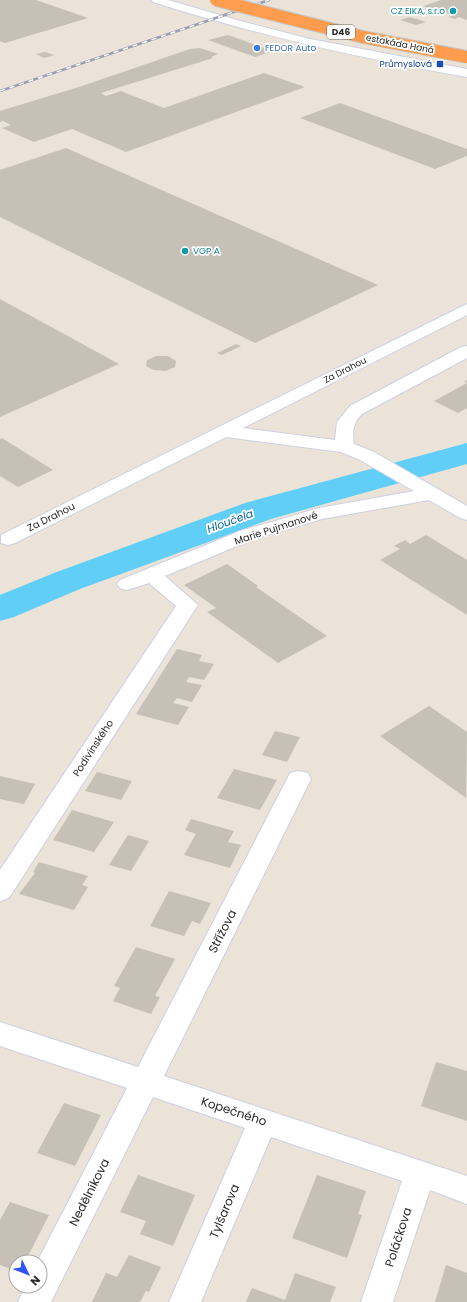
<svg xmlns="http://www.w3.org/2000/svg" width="467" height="1302" viewBox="0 0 467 1302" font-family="Poppins,sans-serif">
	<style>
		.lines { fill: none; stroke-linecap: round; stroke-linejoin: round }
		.river { fill: #60cef7; fill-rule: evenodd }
		.building { fill: #c6c0b7 }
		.street-casing { stroke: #ccd0e2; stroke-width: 2 }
		.street { fill: #fff; fill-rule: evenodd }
		.rail-casing { stroke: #9a9db3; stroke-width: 2.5 }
		.rail { stroke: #fff; stroke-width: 1.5; stroke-dasharray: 5; stroke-linecap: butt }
		.highway-bridge-casing { stroke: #c7c7c7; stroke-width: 14; stroke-linecap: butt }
		.highway-bridge { stroke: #ff9c4e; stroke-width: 12 }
		.culture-dot { fill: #0f9aa8; stroke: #fff; stroke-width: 1.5 }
		.shop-dot { fill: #3f7fe0; stroke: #fff; stroke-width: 1.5 }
		.transit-dot { fill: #1a4fb4; stroke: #fff; stroke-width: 1.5 }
		.labels { text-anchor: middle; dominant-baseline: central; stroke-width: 3.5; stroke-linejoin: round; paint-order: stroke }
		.far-culture-label { font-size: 9px; fill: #0d838f; stroke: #fff; text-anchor: end }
		.shield { fill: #fff; stroke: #686868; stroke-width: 1 }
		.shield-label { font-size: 9px; font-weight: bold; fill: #272727 }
		.far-street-label { font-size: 9px; fill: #272727; stroke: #fff }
		.far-shop-label { font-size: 9px; fill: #366cbe; stroke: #fff; text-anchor: start }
		.far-transit-label { font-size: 9px; fill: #164399; stroke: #fff; text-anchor: end }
		.street-label { font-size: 10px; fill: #272727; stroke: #fff }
		.water-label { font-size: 11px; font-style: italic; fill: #03689f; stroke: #fff }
		.near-street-label { font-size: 12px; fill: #272727; stroke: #fff }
	</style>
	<rect width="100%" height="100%" fill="#ebe3d7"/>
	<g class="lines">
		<path class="river" d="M467,443V464L271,519L80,589L14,617L0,621V595L54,573L245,503Z"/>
	</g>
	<path class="building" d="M0,0H36L88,18L5,43L0,41Z
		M441,0H467V20L459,17L455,19L449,17L453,15L423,6Z
		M410,17L426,22L416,25L400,20Z
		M228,35L273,51L255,57L208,40Z
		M200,48L218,54L211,57L213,58L101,93L106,96L121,91L164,108L264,73L305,87L126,152L72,129L34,142L2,128L11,125L3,121L0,122V111L82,86L190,49Z
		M45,52L54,55L44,58L36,54Z
		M340,103L467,149V156L435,169L300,118Z
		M66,148L378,285L255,343L0,217V170Z
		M0,299L119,364L0,417Z
		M236,344L241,346L222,355L217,353Z
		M156,356H168L176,361L175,367L166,371L154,370L146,366L147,360Z
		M467,380V408L458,413L434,401L467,383L464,382Z
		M2,438L53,470L18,487L0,476V439Z
		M426,535L467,560V615L380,560L400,549L394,546L405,540L410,544Z
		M227,564L258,586L256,587L327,636L278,663L207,612L216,608L184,585Z
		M177,649L202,655L199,661L214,664L204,680L189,677L186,682L202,685L192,702L177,698L173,703L189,707L178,725L136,714Z
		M429,706L467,732L466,798L380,736Z
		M275,731L300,737L287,762L262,755Z
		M234,769L277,780L260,810L217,798Z
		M97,772L132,781L121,800L85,791Z
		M0,776L35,784L24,804L0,799Z
		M72,810L114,822L94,852L53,840Z
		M191,819L234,831L228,842L241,845L230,868L184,855L196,834L185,830Z
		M128,835L149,841L131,871L109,865Z
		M39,862L88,876L82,885L88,887L74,910L19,894L35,873L33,872Z
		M169,891L211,903L200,924L192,921L184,936L150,926Z
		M136,947L175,959L155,996L160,997L151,1014L113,1001L120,988L114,986Z
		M436,1062L467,1071V1121L421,1106Z
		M64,1103L101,1115L75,1166L37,1153Z
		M138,1175L195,1195L173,1246L140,1234L146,1221L120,1212Z
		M317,1175L366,1191L358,1214L362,1215L347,1258L292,1238Z
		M10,1202L49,1215L25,1262H16V1271L0,1265V1220Z
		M129,1255L161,1267L149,1292L146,1291L140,1302H92L106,1273L117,1277Z
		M446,1265L467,1273V1302H435Z
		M295,1273L336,1287L330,1302H246L252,1288L285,1300Z"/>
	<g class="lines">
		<g class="street-casing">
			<path id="street" d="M151,0H168L237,20L310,39L467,69V77C361,58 256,35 153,2Z
				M467,304V315L243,428L335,440L337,422L350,406L461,347L467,346V358L362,414C353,423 352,431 354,444L374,452L467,506V520L460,518L429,500L322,519L254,539L165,576L198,605L9,898L0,901V870L176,606L149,583L127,590L120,588L117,584L120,580L240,531L319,508L414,491L360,460L341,452L226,437L15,543L8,545L1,543V535Z
				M299,771L308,773L311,779L164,1076L467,1176V1204L430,1190L393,1302H361L402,1181L271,1137L201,1302H169L245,1128L153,1097L51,1302H18L25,1286H40V1262H37L127,1088L0,1046V1022L138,1067L287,779L290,773Z"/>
		</g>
		<use href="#street" class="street"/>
		<g class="rail-casing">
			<path id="rail" d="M0,91L269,0"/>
		</g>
		<use href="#rail" class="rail"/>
		<g class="highway-bridge-casing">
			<path id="highway-bridge" d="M216,0L363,37L467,57"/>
		</g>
		<use href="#highway-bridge" class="highway-bridge"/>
	</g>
	<g class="culture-dot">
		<circle cx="453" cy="11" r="4"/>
		<circle cx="185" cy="251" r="4"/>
	</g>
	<circle class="shop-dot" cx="257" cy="48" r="4"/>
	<rect class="transit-dot" x="436" y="60" width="8" height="8" rx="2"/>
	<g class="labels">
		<g class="far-culture-label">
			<text x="445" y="11">CZ EIKA, s.r.o</text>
			<text x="193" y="251" text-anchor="start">VGP A</text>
		</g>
		<rect class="shield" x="327" y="25" width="28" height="14" rx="3"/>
		<g class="shield-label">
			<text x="341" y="32">D46</text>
		</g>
		<g class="far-street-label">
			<text transform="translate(400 44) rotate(11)">estakáda Haná</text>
			<text transform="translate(345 370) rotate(-27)">Za Drahou</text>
		</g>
		<g class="far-shop-label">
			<text x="265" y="48">FEDOR Auto</text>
		</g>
		<g class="far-transit-label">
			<text x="432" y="64">Průmyslová</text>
		</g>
		<g class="street-label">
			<text transform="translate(51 517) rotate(-27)">Za Drahou</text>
			<text transform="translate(276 528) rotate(-18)">Marie Pujmanové</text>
			<text transform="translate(93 748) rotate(-57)">Podivínského</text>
		</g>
		<g class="water-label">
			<text transform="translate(230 521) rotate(-20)">Hloučela</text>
		</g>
		<g class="near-street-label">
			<text transform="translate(222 931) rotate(-63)">Střížova</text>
			<text transform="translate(234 1111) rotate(18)">Kopečného</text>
			<text transform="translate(89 1192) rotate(-63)">Nedělníkova</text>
			<text transform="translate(224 1211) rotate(-67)">Tylšarova</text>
			<text transform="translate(398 1237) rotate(-72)">Poláčkova</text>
		</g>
	</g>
	<g transform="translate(28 1274) rotate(133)"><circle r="19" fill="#ffffff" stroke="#a9a9a9"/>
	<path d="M0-3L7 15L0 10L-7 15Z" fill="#3055ff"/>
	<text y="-6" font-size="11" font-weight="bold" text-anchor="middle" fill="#272727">N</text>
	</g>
</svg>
